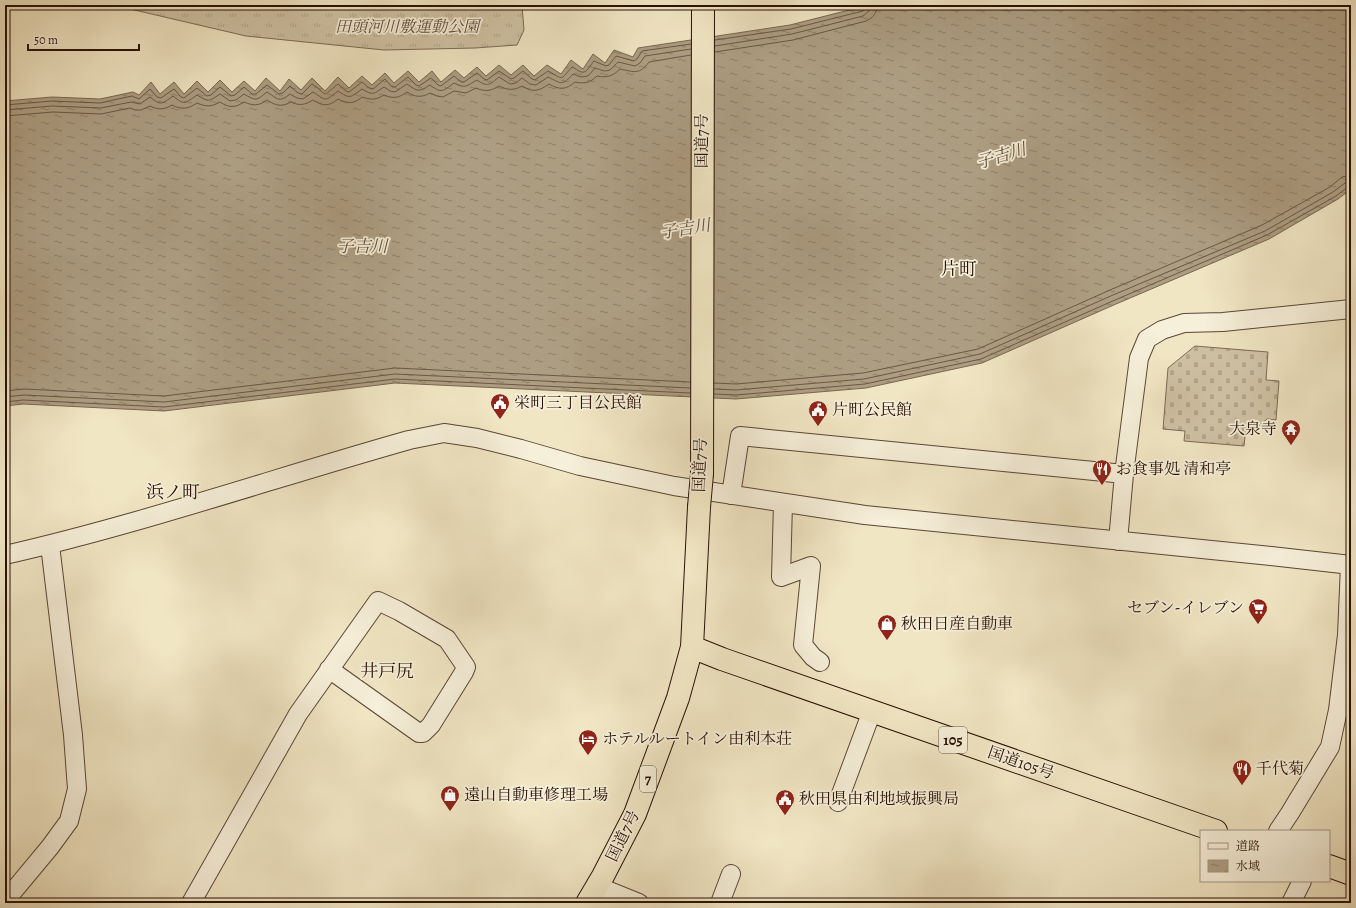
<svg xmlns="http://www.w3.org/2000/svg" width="1356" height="908" viewBox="0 0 1356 908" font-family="Alegreya,'Noto Serif JP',serif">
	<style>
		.grass { fill: url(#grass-tufts); stroke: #7c6a55 }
		.cemetery { fill: url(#cemetery-stones); stroke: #7c6a55 }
		.water { fill: url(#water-ripples); stroke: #786651 }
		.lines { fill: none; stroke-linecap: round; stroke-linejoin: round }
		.shore { stroke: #6a5844; stroke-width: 1 }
		.minor-casing { stroke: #5a4636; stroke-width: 20 }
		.highway-casing { stroke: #281106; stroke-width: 24 }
		.minor { stroke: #f6efd9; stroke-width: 18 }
		.highway { stroke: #f1e6c4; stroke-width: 22 }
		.highway-bridge-casing { stroke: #281106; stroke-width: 24; stroke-linecap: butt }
		.highway-bridge { stroke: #f1e6c4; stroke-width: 22 }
		.labels { text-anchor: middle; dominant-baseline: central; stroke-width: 3.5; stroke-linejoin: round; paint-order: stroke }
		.shield { fill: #f6efd9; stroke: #665445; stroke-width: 1 }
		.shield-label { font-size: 15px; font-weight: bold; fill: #281106 }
		.park-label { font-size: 16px; font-style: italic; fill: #624f3d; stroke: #f6efd9 }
		.street-label { font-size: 16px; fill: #281106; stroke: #f6efd9 }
		.poi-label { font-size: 16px; fill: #281106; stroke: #f6efd9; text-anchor: start }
		.water-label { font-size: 17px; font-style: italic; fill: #64503e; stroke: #f6efd9 }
		.quarter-label { font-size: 18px; fill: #281106; stroke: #f6efd9 }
	</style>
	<defs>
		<pattern id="grass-tufts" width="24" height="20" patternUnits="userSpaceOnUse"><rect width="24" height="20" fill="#cfc2a4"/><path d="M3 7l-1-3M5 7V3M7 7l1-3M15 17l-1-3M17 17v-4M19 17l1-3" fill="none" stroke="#b2a68c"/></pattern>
		<pattern id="cemetery-stones" width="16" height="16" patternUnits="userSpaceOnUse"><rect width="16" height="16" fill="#cfc2a4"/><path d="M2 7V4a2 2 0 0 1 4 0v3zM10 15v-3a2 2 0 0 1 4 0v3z" fill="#b2a68c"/></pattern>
		<pattern id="water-ripples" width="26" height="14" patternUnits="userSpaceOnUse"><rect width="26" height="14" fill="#ad9e83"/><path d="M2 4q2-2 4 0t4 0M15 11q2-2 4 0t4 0" fill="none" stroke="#8d7f69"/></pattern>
	</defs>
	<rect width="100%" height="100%" fill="#f1e6c4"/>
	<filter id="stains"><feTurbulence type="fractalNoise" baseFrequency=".005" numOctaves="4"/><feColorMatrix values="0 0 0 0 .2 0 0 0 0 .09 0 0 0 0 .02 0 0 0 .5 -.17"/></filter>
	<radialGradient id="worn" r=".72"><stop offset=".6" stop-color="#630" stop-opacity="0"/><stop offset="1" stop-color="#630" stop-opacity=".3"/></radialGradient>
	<path class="grass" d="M113,5H522L524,30L517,45L475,48L384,50L246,36Z"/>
	<path class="cemetery" d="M1195,346L1268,352L1266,380L1279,381L1276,420L1267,419L1257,428L1246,427L1244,446L1184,441L1185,431L1163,429L1168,368Z"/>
	<path class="water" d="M869,5H1351V189L1338,199L1269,239L1116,304L982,363L866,388L736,399L395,383L164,411L23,404L5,406V101L52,97L100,99L133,92L139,95L151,82L160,94L174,82L184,94L197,81L208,92L220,80L232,92L244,81L255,91L266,78L280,91L289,79L301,90L312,78L325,91L338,77L349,88L362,76L372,85L385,73L394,83L408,71L419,82L432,71L441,82L455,70L464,78L477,67L486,76L499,65L511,75L523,65L534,76L547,65L561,74L571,60L583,69L593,54L605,63L614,50L633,57L638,48L790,25Z"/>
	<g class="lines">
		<path class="shore" d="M715,40L791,29L863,11L865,9L866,5
			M715,46L792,34L863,16L869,11L871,5
			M715,52L793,40L866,21C873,18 877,13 877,5
			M5,105L52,101L100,103L132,96L139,99L150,89L157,97L161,98L174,89L181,97L184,98L197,88L207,96L211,95L220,87L231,96L235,95L244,87L252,94H256L267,85L279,94L283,93L290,86L298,93L302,94L312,84C330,96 320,98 338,84L346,91L349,92L362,82L369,88L373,89L385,79L391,86L395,87L408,77L416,85L419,86L431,78L438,85L441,86L454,76L461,82H464L477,73L484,79L487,80L499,71L511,79L514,78L523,71L532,79L535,80L548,71C565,80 559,81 572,67C575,68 578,71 581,72C587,74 591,64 594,61L606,66L609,65L616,56L634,61L637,59L642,51L691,44
			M5,110L52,106L101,108L131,102L140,104L150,97C161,106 162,104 173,96C185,106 185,103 197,95C209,102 208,102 220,94L230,101L236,100L244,94C256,101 256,101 267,92C278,99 279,103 290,94L297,98L303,99L313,92C327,101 324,102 338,91C350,99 350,98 362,89C374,96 373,94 384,87L390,91L395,92L407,84C418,92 419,92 430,85C442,94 443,91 454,83C466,89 466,86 477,80C488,88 490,84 499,77L510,84L516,83L522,78L530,84L536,85L548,77C562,84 562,86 573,74L581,77L588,76L595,68C609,73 608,72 618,62L635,66L640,63L645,56L691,49
			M5,116L53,112L101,114L130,108L135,110H141L150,106C158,110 164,110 172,105C182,110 188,109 197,103C206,107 211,107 220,102C229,108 235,108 244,102C253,106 259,106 267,100C276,106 282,107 291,102C299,106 305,105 313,100C322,106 329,107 338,99C348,104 354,104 362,97C371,100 376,100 384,95C393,99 399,98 407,92C415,97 421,98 430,93L437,96L443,97L454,91L466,93L476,88C485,92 491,91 499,86C508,90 513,91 522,86C533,93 539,91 549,84C559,90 566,90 575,82C584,84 590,83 597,76C607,78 613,76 620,69C635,72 639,75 649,62L691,55
			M714,383L736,384L863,373L978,349L1110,290L1262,225L1330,187L1342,177L1351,175
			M714,389L736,390L864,379L980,354L1113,295L1265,231L1333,192L1345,183L1351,181
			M5,391L24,389L164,396L395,368L690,382
			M714,394L736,395L865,384L981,359L1115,300L1267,235L1336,196L1348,187L1351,186
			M5,397L24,395L164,402L395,374L690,388
			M5,402L23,400L164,407L395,379L690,393"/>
		<g class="minor-casing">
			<path id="minor" d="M731,495L740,436L1124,474
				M783,503L781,577L811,566L803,645L813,657L820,662
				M1118,541L1124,474L1139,358L1147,339L1162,330L1184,323L1223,322L1351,309
				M5,555C141,524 274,478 409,440L444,433L477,438L521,449L580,466L674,486L865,515L1271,556L1351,565
				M838,802L872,711
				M1278,831L1290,813L1330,747L1338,710L1347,635L1350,565
				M597,886L639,903
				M5,901L50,847L69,821L77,789L73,735L50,545
				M191,903L298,714L378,601L399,611L447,639L466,667L464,672L431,725L423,733H419L329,669
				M720,903L731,874
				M1291,903L1302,881"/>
		</g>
		<g class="highway-casing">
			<path id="highway" d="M702,474L703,5
				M692,647L722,659L1216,831
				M1329,866L1351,874
				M587,903L603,876L635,814L678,698L692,647L699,507"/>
		</g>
		<use href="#minor" class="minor"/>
		<use href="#highway" class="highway"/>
		<g class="highway-bridge-casing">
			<path id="highway-bridge" d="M699,507L702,474"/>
		</g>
		<use href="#highway-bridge" class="highway-bridge"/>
	</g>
	<defs>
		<g id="civic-pin" transform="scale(1)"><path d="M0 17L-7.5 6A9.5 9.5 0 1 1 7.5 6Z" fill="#8f2418" stroke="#f6efd9"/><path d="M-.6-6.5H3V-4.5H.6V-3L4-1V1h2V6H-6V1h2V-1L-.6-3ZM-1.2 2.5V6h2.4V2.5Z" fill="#fff"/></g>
		<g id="temple-pin" transform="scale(1)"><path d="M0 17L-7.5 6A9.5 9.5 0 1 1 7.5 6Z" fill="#8f2418" stroke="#f6efd9"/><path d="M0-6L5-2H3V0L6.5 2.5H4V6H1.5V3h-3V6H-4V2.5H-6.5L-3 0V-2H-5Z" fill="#fff"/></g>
		<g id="restaurant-pin" transform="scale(1)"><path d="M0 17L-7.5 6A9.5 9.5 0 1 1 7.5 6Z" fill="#8f2418" stroke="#f6efd9"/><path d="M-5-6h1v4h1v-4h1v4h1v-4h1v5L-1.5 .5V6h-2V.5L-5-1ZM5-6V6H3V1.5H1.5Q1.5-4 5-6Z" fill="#fff"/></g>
		<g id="supermarket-pin" transform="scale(1)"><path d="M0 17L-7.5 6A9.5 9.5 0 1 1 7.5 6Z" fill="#8f2418" stroke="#f6efd9"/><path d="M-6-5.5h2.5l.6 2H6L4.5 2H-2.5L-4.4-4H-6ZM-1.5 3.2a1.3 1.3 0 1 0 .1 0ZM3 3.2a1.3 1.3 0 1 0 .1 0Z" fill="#fff"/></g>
		<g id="shop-pin" transform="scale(1)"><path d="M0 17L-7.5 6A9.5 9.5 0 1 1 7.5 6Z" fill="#8f2418" stroke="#f6efd9"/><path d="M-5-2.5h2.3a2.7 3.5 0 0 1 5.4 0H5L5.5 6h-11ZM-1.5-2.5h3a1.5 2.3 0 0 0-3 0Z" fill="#fff"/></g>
		<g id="hotel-pin" transform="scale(1)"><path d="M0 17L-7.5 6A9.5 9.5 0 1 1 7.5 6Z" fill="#8f2418" stroke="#f6efd9"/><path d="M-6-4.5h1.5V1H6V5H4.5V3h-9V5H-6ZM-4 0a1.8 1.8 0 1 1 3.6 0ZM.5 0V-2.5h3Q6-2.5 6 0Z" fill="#fff"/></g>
	</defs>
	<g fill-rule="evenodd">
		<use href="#civic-pin" x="500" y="403"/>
		<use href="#civic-pin" x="818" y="410"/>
		<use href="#temple-pin" x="1291" y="429"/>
		<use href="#restaurant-pin" x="1102" y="469"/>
		<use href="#supermarket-pin" x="1258" y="608"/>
		<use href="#shop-pin" x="887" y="624"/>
		<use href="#hotel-pin" x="588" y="739"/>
		<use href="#restaurant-pin" x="1242" y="769"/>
		<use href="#shop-pin" x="450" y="795"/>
		<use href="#civic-pin" x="785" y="799"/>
	</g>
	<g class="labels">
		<g class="shield">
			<rect x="939" y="727" width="28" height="26" rx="3"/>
			<rect x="640" y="766" width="16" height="26" rx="3"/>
		</g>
		<g class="shield-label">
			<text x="953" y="740">105</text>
			<text x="648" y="779">7</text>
		</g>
		<g class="park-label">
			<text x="407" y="27">田頭河川敷運動公園</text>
		</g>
		<g class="street-label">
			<text transform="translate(702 141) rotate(-90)">国道7号</text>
			<text transform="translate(700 465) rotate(-88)">国道7号</text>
			<text transform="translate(1021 763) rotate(19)">国道105号</text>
			<text transform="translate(623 836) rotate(-64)">国道7号</text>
		</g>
		<g class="poi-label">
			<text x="514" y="403">栄町三丁目公民館</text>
			<text x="832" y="410">片町公民館</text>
			<text x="1277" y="429" text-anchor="end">大泉寺</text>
			<text x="1116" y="469">お食事処 清和亭</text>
			<text x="1244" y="608" text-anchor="end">セブン-イレブン</text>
			<text x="901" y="624">秋田日産自動車</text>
			<text x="602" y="739">ホテルルートイン由利本荘</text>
			<text x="1256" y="769">千代菊</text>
			<text x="464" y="795">遠山自動車修理工場</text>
			<text x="799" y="799">秋田県由利地域振興局</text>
		</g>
		<g class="water-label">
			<text transform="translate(1001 156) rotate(-17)">子吉川</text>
			<text transform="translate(685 229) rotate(-9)">子吉川</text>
			<text x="362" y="246">子吉川</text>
		</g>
		<g class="quarter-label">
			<text x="959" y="269">片町</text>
			<text x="173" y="492">浜ノ町</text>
			<text x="387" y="671">井戸尻</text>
		</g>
	</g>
	<rect width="1356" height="908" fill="none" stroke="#f1e6c4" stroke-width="20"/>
	<rect x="6" y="6" width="1344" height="896" fill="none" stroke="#281106" stroke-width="2"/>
	<rect x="10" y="10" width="1336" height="888" fill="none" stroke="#281106"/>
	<rect x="1200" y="830" width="130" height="52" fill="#f6efd9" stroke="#a49685"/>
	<rect x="1208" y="843" width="20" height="6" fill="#f6efd9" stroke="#a49685"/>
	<text x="1236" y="850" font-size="12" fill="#281106">道路</text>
	<rect x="1208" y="860" width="20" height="12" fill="url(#water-ripples)" stroke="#a49685"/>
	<text x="1236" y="870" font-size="12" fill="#281106">水域</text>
	<path d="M28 44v6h111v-6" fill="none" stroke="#281106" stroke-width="2"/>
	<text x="34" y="44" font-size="12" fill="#281106" stroke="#f6efd9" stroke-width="3" paint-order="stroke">50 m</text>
	<rect width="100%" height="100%" filter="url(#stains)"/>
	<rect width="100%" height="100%" fill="url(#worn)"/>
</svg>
